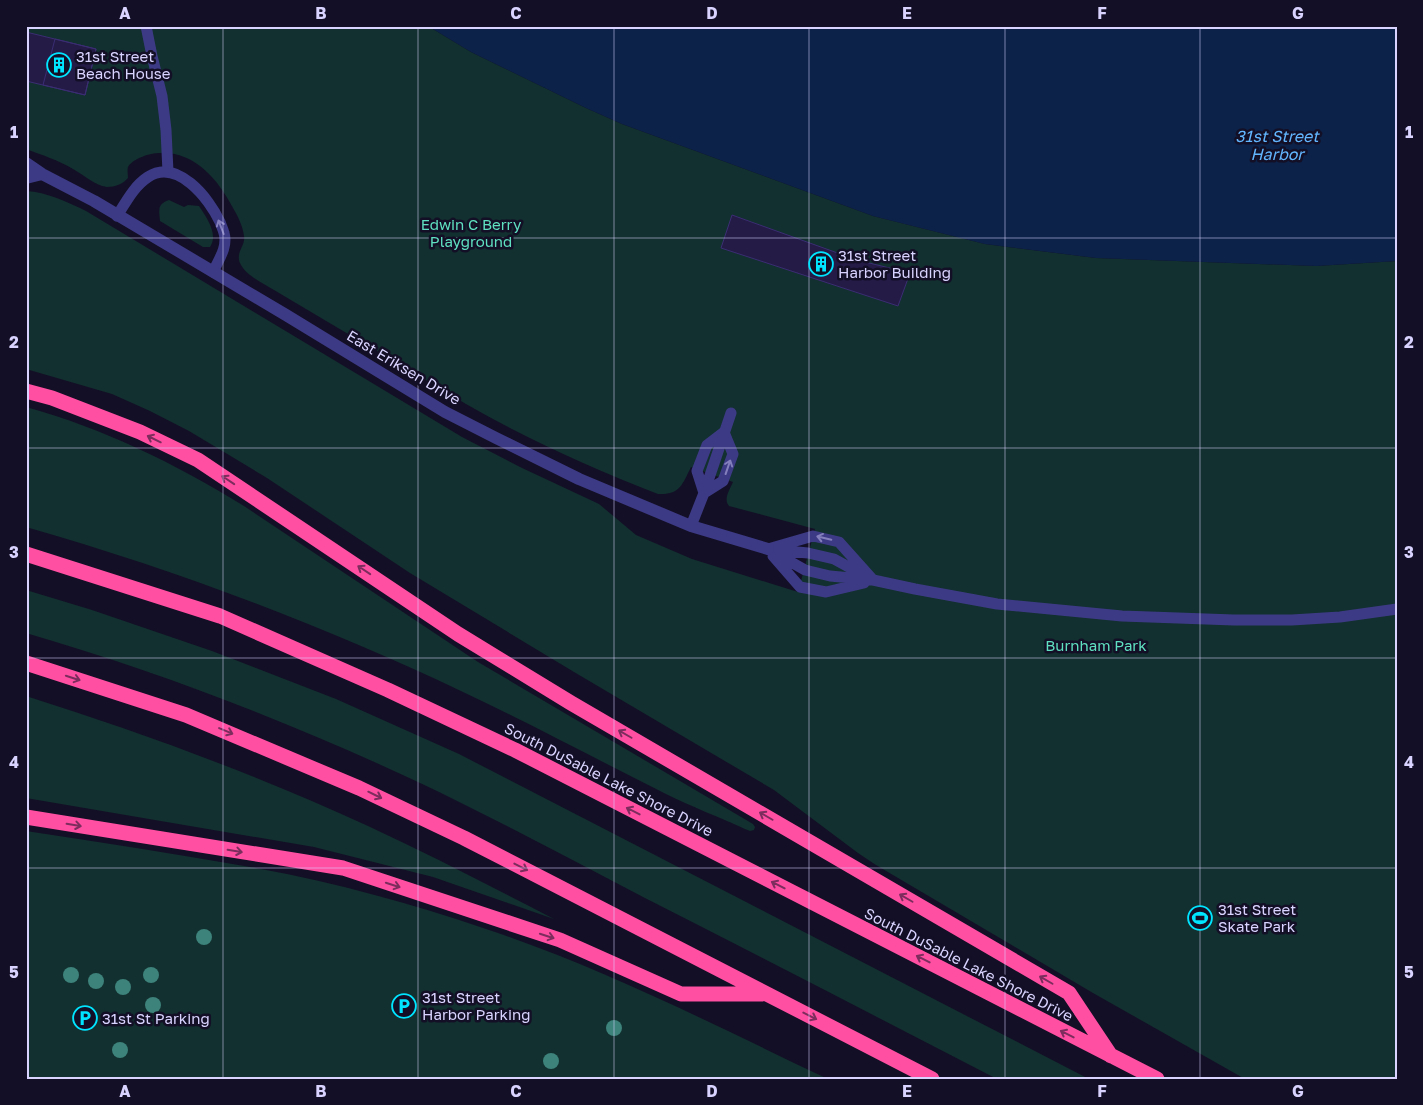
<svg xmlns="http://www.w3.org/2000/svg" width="1423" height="1105" viewBox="0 0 1423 1105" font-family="'Golos Text',sans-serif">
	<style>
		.green { fill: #12302f }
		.water { fill: #0c2248 }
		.building { fill: #241b47; stroke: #3b2d73 }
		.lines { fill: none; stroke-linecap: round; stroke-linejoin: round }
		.service { stroke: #3d3a85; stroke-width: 11 }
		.minor { stroke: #3d3a85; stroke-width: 12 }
		.motorway { stroke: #ff4fa3; stroke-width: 15 }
		.tree { fill: #3d827b }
		.oneway { stroke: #837fbc }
		.oneway2 { stroke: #7d2c5e }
		.grid { fill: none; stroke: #d9d4ff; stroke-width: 1; stroke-opacity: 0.55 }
		.labels { text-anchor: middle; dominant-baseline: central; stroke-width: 5; stroke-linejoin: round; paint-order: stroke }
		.poi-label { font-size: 15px; fill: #d9d4ff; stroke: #130f26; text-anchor: start }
		.park-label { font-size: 15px; fill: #5fe0c0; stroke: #130f26 }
		.street-label { font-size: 15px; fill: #d9d4ff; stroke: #130f26 }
		.water-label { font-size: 16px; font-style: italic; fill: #62b6ff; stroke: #130f26 }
		.neatline { fill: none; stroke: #d9d4ff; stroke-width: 2 }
		.grid-label { font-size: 16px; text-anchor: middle; font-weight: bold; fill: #d9d4ff }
	</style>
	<rect width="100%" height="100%" fill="#130f26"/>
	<path class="green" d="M26,26H428L471,52L586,108L622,124L873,216L985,244L1096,258L1316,266L1397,261V1079H1245L1093,993L876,865L858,853L774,790L574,672L410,573L267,478L189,431L150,411L112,394L26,369V191C47,192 67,202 86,211L462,437L520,467L599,504L636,535L692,559L798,592L815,529L729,506C723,499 730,489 733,482L691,467C682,485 680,495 658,494C592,468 527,439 466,404L274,290C263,283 247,276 241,265C234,253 246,246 244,236C243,227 238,216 233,208C216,175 187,144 147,155C141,157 131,161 128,167C127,170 128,175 128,178C123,184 115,187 107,187C94,185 84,175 73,169C58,160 42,155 26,149Z
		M169,200L184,207L188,205L199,206C206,217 219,234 210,247H203L160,221C159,210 157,204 169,200Z
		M26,407C105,429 174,463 244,506L478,662L753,824L755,827L754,830L750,831L745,829C719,817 692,807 666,794C598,760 531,724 463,692C322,625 176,570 26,527Z
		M26,590L92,610L212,651L336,699L459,754L1089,1079H997C879,1018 761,957 643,897C568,858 494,818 418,782C292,723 160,672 26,633Z
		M26,696C143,733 257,775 368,826C431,855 492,887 554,919L433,877L314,847L26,798Z
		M26,831C104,843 183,855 261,869C337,883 413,904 486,929C604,968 716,1026 828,1079H26Z"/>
	<path class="water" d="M428,26H1397V261L1316,266L1096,258L985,244L873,216L622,124L586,108L471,52Z"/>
	<path class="building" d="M26,32L96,49L85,95L26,81Z
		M55,39L96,49L85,95L43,85Z
		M732,215L857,260L910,273L898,306L721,248Z"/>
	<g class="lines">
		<path class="service" d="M146,26L152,56L162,96L166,130L168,172
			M117,216C126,202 134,186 148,177C177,158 209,198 220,222C221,225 223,229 224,233C228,247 219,259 213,272
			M704,493L723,481L733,454L724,432
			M704,493L697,471L707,445L724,432
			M691,526L704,493L731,413
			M768,549L805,570L830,576L873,580L915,589L997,604L1122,616L1234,620H1292L1340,617L1397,609
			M768,549L813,536L839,542L873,580
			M776,550L808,553L834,559L867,577
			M773,556L800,587L826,592L864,583"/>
		<path class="minor" d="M26,163L42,174L94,201L286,315L445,412L496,438L579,479L691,526L768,549
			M26,178L42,174"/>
		<path class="motorway" d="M26,391L52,398L140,432L198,460L458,634L571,703L1069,993L1111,1056
			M26,554L220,616L388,690L515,750L1157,1079
			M26,663L186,715L359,788L464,838L932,1079
			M26,817L343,868L560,940L681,994H762"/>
	</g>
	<g class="tree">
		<circle cx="204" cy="937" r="8"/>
		<circle cx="71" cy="975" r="8"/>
		<circle cx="151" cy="975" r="8"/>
		<circle cx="96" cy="981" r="8"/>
		<circle cx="123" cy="987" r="8"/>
		<circle cx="153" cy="1005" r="8"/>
		<circle cx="614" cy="1028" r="8"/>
		<circle cx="120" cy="1050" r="8"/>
		<circle cx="551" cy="1061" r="8"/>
	</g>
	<defs><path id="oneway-shaft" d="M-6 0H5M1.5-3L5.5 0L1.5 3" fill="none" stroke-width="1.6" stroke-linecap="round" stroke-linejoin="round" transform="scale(1.25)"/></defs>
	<g class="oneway">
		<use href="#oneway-shaft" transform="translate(221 227) rotate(-111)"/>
		<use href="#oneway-shaft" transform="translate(728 467) rotate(-71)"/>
		<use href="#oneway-shaft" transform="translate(824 538) rotate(-167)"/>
	</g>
	<g class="oneway2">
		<use href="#oneway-shaft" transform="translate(154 439) rotate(-154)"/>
		<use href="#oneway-shaft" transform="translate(228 480) rotate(-146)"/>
		<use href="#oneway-shaft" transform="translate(364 570) rotate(-146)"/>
		<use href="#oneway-shaft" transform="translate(73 678) rotate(18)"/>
		<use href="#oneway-shaft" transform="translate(226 731) rotate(23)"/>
		<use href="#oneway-shaft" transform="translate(625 734) rotate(-150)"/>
		<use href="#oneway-shaft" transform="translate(375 795) rotate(26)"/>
		<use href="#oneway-shaft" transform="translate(633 811) rotate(-153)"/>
		<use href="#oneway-shaft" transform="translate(766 816) rotate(-150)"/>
		<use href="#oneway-shaft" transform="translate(74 825) rotate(9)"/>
		<use href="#oneway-shaft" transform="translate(235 851) rotate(9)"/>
		<use href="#oneway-shaft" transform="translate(521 867) rotate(27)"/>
		<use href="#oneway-shaft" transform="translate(393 885) rotate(18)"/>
		<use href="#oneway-shaft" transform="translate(778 885) rotate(-153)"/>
		<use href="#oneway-shaft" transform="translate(906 898) rotate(-150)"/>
		<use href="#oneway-shaft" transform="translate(547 936) rotate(18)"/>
		<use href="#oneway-shaft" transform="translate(923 959) rotate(-153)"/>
		<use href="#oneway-shaft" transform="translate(1046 980) rotate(-150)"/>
		<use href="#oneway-shaft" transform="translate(810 1016) rotate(27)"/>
		<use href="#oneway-shaft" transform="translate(1067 1034) rotate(-153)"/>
	</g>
	<path class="grid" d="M223,26V1079M418,26V1079M614,26V1079M809,26V1079M1005,26V1079M1200,26V1079M26,238H1397M26,448H1397M26,658H1397M26,868H1397"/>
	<defs>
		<g id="building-ring" transform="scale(1.25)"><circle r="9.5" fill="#130f26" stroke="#00e5ff" stroke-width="1.5"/><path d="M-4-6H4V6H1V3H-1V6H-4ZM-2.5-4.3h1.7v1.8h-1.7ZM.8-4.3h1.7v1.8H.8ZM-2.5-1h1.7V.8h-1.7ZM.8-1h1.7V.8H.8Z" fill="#00e5ff"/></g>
		<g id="stadium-ring" transform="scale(1.25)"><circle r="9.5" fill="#130f26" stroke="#00e5ff" stroke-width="1.5"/><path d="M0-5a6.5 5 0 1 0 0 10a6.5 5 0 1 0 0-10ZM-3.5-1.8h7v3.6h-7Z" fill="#00e5ff"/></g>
		<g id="parking-ring" transform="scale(1.25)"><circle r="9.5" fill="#130f26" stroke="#00e5ff" stroke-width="1.5"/><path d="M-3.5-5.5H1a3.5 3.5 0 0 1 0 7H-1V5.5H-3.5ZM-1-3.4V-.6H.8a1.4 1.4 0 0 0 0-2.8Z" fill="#00e5ff"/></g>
	</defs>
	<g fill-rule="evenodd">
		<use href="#building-ring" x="59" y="65"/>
		<use href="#building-ring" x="821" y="264"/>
		<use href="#stadium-ring" x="1200" y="918"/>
		<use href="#parking-ring" x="404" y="1006"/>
		<use href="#parking-ring" x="85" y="1018"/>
	</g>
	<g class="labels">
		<g class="poi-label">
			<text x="76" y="56">31st Street<tspan x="76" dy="17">Beach House</tspan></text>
			<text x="838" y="255">31st Street<tspan x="838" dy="17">Harbor Building</tspan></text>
			<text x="1218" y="909">31st Street<tspan x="1218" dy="17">Skate Park</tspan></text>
			<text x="422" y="997">31st Street<tspan x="422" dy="17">Harbor Parking</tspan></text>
			<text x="102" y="1018">31st St Parking</text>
		</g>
		<g class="park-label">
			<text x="471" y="224">Edwin C Berry<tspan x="471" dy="17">Playground</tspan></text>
			<text x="1096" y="645">Burnham Park</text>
		</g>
		<g class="street-label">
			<text transform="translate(404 367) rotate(31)">East Eriksen Drive</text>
			<text transform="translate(609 779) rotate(27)">South DuSable Lake Shore Drive</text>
			<text transform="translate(969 964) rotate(27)">South DuSable Lake Shore Drive</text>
		</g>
		<g class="water-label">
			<text x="1277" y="136">31st Street<tspan x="1277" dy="18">Harbor</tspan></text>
		</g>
	</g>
	<rect width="1423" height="1105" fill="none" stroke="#130f26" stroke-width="55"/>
	<rect x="28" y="28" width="1368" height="1050" class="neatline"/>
	<g class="grid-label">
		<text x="125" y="19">A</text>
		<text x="321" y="19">B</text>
		<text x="516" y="19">C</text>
		<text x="712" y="19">D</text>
		<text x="907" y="19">E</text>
		<text x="1102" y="19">F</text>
		<text x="1298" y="19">G</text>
		<text x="14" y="138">1</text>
		<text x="1409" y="138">1</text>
		<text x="14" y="348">2</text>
		<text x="1409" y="348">2</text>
		<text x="14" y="558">3</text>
		<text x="1409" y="558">3</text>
		<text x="14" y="768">4</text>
		<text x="1409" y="768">4</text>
		<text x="14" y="978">5</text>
		<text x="1409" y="978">5</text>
		<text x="125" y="1097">A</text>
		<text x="321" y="1097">B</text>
		<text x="516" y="1097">C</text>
		<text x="712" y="1097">D</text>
		<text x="907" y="1097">E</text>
		<text x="1102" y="1097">F</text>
		<text x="1298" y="1097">G</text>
	</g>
</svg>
